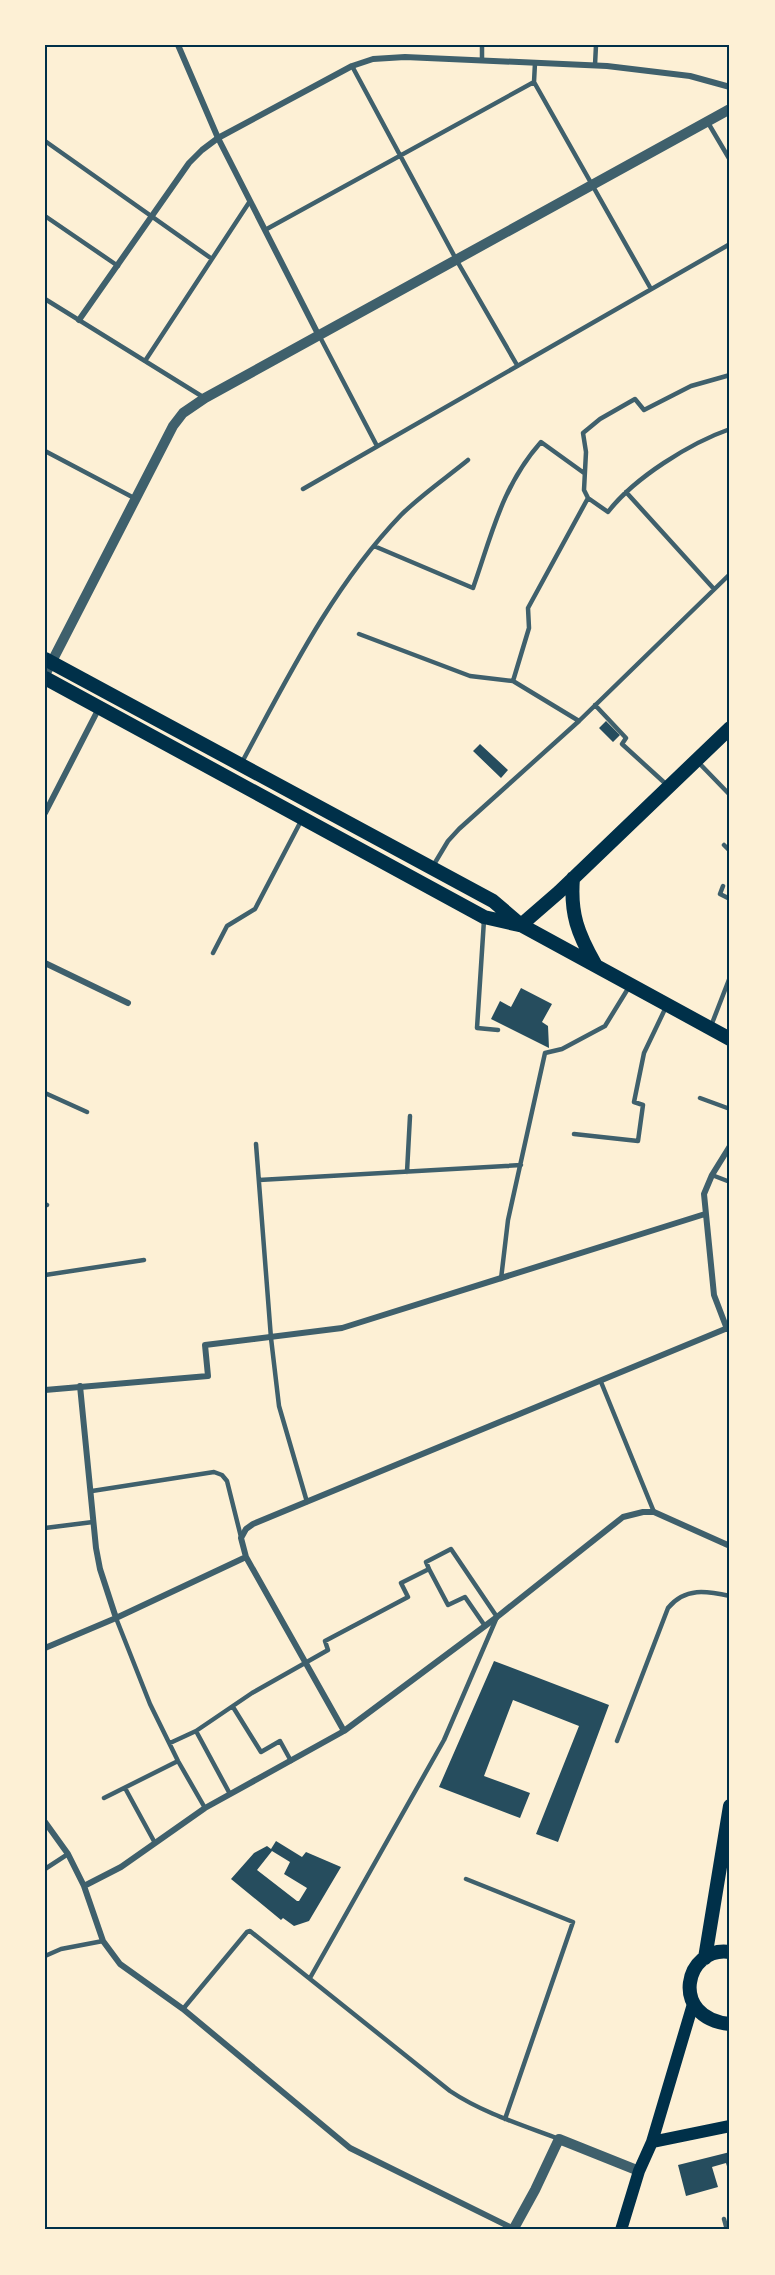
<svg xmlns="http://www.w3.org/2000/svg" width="775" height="2275" viewBox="0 0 775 2275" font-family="Lora,serif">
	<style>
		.building { fill: #264d5e; fill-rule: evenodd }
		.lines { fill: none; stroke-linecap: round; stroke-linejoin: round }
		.service { stroke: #3f606c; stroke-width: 4.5 }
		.minor { stroke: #3f606c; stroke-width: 6 }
		.tertiary { stroke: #3f606c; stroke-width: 10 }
		.secondary { stroke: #003049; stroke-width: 12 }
		.primary { stroke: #003049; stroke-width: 14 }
		.neatline { fill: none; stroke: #003049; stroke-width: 2 }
	</style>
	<rect width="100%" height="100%" fill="#fdf0d5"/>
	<path class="building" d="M606,721L620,735L613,742L599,728Z
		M480,744L508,770L501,778L473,751Z
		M521,988L552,1004L542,1022L548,1026L549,1048L491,1019L500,1001L511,1007Z
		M494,1661L609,1705L558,1842L536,1834L579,1726L513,1700L484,1776L530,1793L520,1818L439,1787Z
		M276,1841L302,1857L306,1852L341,1867L309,1921L294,1926L283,1918L281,1920L231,1879L254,1853L267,1846L271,1849ZM272,1851L290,1862L284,1874L307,1888L299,1901H297L257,1870Z
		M730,2152V2176L726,2163L712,2167L718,2187L686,2196L678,2165Z"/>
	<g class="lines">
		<path class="service" d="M482,60V45
			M595,65L596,45
			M352,66L457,261L517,365
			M534,82L651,289
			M707,121L730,160
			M45,141L212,259
			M45,216L118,266
			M265,230L534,82L535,63
			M45,299L203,397
			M320,337L377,446
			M145,361L250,201
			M730,375L691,386L644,410L635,399L600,419L583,433L586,452L584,490L588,498L608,512C634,478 690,443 730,429
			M45,451L136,499
			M303,489L730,244
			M626,492L714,589
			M374,546L473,588C492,534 502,486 541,442L584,473
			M359,634L470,676L513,681L579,721
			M513,681L529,628L528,608L588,498
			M595,705L626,738L622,744L667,785
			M698,762L730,795
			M241,764C288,677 332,587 401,515C421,495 446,478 468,460
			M724,845L730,851
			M433,866L448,841L459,829L579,721L730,574
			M723,886L720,894L730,899
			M484,920L477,1028L498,1030
			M213,953L227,926L255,909L301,821
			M711,1026L730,977
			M45,1093L87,1112
			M700,1098L730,1109
			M574,1134L638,1141L643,1105L634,1102L644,1053L666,1007
			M256,1144L271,1338L279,1406L307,1502
			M407,1172L410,1116
			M712,1175L730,1182
			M259,1180L521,1165
			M45,1204L47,1205
			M45,1275L144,1260
			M501,1279L508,1220L545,1053L562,1049L605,1026L629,987
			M601,1382L654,1512
			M92,1491L214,1472L222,1475L227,1481L241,1537
			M45,1528L93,1522
			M429,1569L448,1605L465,1597L485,1626
			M116,1618L150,1704L178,1761L205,1808
			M233,1707L261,1752L280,1741L291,1761
			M196,1731L230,1794
			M617,1741L668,1608C685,1587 707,1591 730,1596
			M170,1743L196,1731L252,1693L328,1650L325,1641L408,1597L401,1583L429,1569L426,1562L451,1549L497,1617L444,1740L310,1978
			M125,1788L155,1843
			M104,1798L178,1761
			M45,1869L68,1854
			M466,1879L573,1922L505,2119
			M45,1956L61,1949L103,1941
			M183,2009L247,1932L250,1931L450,2091C483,2113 522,2125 559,2139
			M724,2219L727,2230"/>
		<path class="minor" d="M178,45L218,138L319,336
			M79,320L189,163L202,150L218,138L352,66L373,59L405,57L607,66L690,76L730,87
			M45,813L99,708
			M45,963L128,1003
			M727,1329L714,1295L704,1194L712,1175L730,1146
			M80,1386L96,1548L100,1569L116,1618
			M45,1390L208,1376L205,1345L342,1328L705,1214
			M246,1557L344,1731
			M45,1648L116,1618L246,1557L241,1538L246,1529L253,1524L730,1327
			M45,1822L68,1854L84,1886L103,1941L120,1964L183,2009L350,2148L514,2229
			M84,1886L121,1867L205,1808L344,1731L497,1617L623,1517L643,1512H654L730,1546"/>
		<path class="tertiary" d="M45,675L173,426L183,413L205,398L730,109
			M513,2230L535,2190L559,2139L639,2171"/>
		<path class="secondary" d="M652,2142L730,2126
			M621,2230L639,2171L652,2142L693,2004"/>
		<path class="primary" d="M45,659L493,901L521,925L730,1039
			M45,678L484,917L519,925
			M573,878C570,914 578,934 595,964
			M521,925L559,892L730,728
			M730,1952C685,1945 668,2018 730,2024
			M705,1958L730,1806"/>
	</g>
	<rect width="775" height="2275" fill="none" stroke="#fdf0d5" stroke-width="93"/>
	<rect x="46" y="46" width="682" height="2182" class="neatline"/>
</svg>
